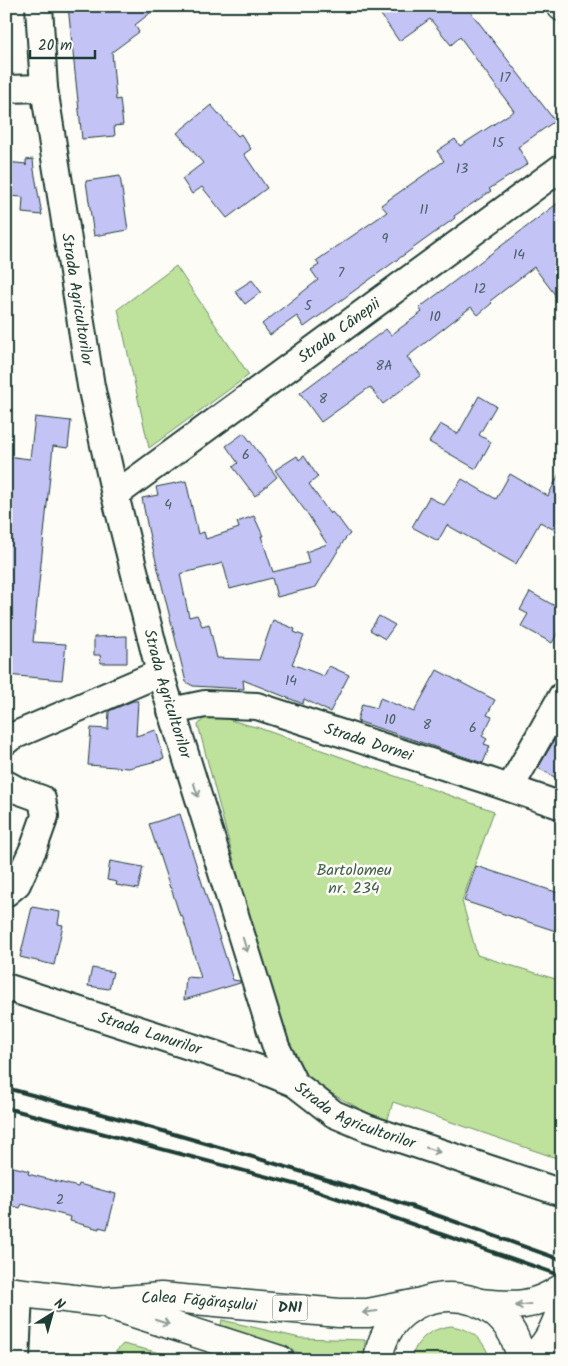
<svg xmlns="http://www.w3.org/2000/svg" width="568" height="1366" viewBox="0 0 568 1366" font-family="Kalam,sans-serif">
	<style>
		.green { fill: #bee19b; stroke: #6e8f68 }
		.building { fill: #c3c3f6; stroke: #1f3d34 }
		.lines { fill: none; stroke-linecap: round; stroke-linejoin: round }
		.minor-casing { stroke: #1f3d34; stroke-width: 30 }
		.major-casing { stroke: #1f3d34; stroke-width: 31 }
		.minor { stroke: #fdfcf7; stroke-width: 26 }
		.major { stroke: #fdfcf7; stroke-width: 28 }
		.rail { stroke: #1f3d34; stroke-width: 4 }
		.oneway { stroke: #8e9c96 }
		.labels { text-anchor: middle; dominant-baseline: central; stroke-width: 5; stroke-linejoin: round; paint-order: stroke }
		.number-label { font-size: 14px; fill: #485e64 }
		.shield { fill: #fdfcf7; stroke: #62766e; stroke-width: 1 }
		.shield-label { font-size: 15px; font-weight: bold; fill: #1f3d34 }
		.street-label { font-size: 16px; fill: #1f3d34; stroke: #fdfcf7 }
		.park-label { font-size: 16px; fill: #3f5e49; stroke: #fdfcf7 }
	</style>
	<rect width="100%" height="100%" fill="#fdfcf7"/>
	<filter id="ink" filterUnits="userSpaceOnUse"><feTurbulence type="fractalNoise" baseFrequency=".02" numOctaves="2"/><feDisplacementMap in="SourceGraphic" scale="10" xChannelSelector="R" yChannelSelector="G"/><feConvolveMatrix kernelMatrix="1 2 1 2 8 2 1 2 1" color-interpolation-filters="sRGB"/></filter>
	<g filter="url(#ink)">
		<path class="green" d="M176,266L249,375L149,448L118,309Z
			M208,714L259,728L494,811L462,901L477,955L562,981V1160L393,1102L387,1122C362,1109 321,1092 303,1071C296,1063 293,1053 289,1044L248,914L198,725Z
			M222,1320L300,1338L365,1340L364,1360H319L221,1325Z
			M451,1326C471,1329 485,1340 490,1360H411C416,1339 430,1329 451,1326Z
			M123,1344L189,1360H108Z"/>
		<path class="building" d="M68,6H159L135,25L139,32L112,52L116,100L120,99L123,125L114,126L115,136L82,139Z
			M375,6H466L555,121L518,147L528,164L489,189L491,191L454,216L455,218L304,327L297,316L270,335L262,324L318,280L311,270L319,265L316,261L387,212L381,205L444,161L437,151L455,139L460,146L514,111L460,37L451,45L430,19L399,41Z
			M211,105L238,136L241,134L251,149L244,154L267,188L227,218L202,187L192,194L182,179L203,163L177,133Z
			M33,159L34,170L42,215L22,213L23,197L6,196V162L26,164V166V160Z
			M120,176L128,230L94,236L86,181Z
			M562,200V304L534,267L490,301L492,303L478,315L471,307L407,357L421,375L383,404L370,387L321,422L300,393L386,329L391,335L422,312L419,308Z
			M252,280L261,292L245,304L235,291Z
			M479,396L496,406L479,435L491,442L476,469L429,442L440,424L458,434Z
			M35,417L71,421L68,448L53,446L33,642L66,644L62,680L6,675V456L30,459Z
			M244,433L277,477L255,496L233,467L238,463L226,446Z
			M297,456L299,460L304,456L318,477L309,484L330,514L332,512L338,519H339L350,534L345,539L316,587L277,597L272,578L230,589L223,563L180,574L189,617L197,615L202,626L209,624L217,658L259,660L273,620L295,629L294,632L304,636L292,664L324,676L329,666L349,675L330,712L304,699L303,704L243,680L244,689L193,686L186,682L148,529L142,498L158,495L156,487L186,481L198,534L204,532L206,539L239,528L237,522L254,516L263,536H261L273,572L309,563L306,552L327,544L309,516L275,470Z
			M562,468V534L540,522L516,564L447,525L438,541L412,527L429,497L444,505L462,479L496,499L510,474L548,496Z
			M530,592L562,610V625L552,643L521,626L528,614L520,610Z
			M379,616L395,625L385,639L370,630Z
			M127,636V663H101L100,655H94V637Z
			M437,670L495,700L487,715L492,717L482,736L487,739L484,744L490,746L483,763L357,721L362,704L377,708L380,698L414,712Z
			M133,701H138L136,736L156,730L164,759L129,768L88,765L91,728L108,729L109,711Z
			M562,727V781L538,768Z
			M180,814L233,980L240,981V983L184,1000L186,977L201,978L182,915L180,916L171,888H170L149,824Z
			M110,861L143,867L138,889L116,885L117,882L107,880Z
			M476,866L562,894V933L464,901Z
			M32,907L60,912L58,924L63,925L54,965L20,957Z
			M92,968L113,972L109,989L88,986Z
			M6,1165L29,1171L28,1174L78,1187L79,1184L116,1194L107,1229L99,1227V1229L70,1221L71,1217L22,1204L20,1208L6,1204Z"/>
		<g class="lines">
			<g class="minor-casing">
				<g id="minor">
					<path id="s1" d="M39,6L44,88L91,386L115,495L160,673L276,1047L294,1083L334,1114L367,1128L562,1193"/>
					<path d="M6,89L44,88"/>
					<path id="s2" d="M115,495L562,167"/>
					<path id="s3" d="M171,711L205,704L257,706L486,780L562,806"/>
					<path d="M6,741L11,737L160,673"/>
					<path d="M6,784L17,790L42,799L45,816L34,847L17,884L6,893"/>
					<path d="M510,788L562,696"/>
					<path id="s4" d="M6,987L257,1068L294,1083"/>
					<path d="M16,1360L19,1293"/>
				</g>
			</g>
			<g class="major-casing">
				<g id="major">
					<path d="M561,6L562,7"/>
					<path id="s5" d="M6,1291L99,1302L161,1297L339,1313H368L418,1303"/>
					<path d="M481,1303C514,1306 533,1308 562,1288"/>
					<path d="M112,1306L280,1360"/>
					<path d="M378,1360C390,1276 508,1276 521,1360"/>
					<path d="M528,1360C547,1347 554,1329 562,1308"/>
				</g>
			</g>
			<use href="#minor" class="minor"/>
			<use href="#major" class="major"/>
			<path class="rail" d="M6,1088C138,1123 269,1160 398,1202C453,1220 507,1241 562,1260
				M6,1108L302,1186L562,1276"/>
		</g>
		<defs><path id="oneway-shaft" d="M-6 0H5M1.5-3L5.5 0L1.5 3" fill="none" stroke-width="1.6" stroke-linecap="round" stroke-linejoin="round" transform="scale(1.25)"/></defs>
		<g class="oneway">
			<use href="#oneway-shaft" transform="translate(196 790) rotate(72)"/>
			<use href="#oneway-shaft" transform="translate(245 945) rotate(73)"/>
			<use href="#oneway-shaft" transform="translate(433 1150) rotate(19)"/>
			<use href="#oneway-shaft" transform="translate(523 1305) rotate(173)"/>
			<use href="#oneway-shaft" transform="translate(370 1312) rotate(173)"/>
			<use href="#oneway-shaft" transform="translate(162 1322) rotate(18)"/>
		</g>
	</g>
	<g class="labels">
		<g class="number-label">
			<text x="505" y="78">17</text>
			<text x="498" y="143">15</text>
			<text x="462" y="169">13</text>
			<text x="424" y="210">11</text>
			<text x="385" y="239">9</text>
			<text x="519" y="255">14</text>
			<text x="341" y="273">7</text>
			<text x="480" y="289">12</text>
			<text x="308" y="306">5</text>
			<text x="435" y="317">10</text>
			<text x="384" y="366">8A</text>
			<text x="323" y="399">8</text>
			<text x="246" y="455">6</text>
			<text x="168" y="505">4</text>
			<text x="291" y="681">14</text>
			<text x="390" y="720">10</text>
			<text x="427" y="725">8</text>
			<text x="473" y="728">6</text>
			<text x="60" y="1200">2</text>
		</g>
		<rect class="shield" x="272.5" y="1295.5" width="35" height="25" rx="4"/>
		<g class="shield-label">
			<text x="290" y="1308">DN1</text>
		</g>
		<g class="street-label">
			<text stroke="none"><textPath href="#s1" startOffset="296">Strada Agricultorilor</textPath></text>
			<text stroke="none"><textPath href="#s2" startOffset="278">Strada Cânepii</textPath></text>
			<text stroke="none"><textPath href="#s1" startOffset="701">Strada Agricultorilor</textPath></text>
			<text stroke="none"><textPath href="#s3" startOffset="204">Strada Dornei</textPath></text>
			<text stroke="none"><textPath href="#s4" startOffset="151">Strada Lanurilor</textPath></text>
			<text stroke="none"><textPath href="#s1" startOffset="1181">Strada Agricultorilor</textPath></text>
			<text stroke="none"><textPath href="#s5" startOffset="194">Calea Făgărașului</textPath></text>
		</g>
		<g class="park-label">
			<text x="354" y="870">Bartolomeu<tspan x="354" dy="18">nr. 234</tspan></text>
		</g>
	</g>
	<rect width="568" height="1366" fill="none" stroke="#fdfcf7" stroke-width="25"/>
	<rect x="12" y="12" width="543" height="1341" fill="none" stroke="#1f3d34" stroke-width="2" filter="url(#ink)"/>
	<g transform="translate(52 1314) rotate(37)" stroke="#fdfcf7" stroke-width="4" paint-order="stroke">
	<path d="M0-4L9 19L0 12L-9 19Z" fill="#1f3d34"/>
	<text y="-8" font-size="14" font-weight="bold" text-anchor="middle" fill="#1f3d34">N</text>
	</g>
	<path d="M30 50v8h65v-8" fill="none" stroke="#1f3d34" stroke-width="2.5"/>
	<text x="38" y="50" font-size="15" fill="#1f3d34" stroke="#fdfcf7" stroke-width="4" paint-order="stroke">20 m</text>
</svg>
